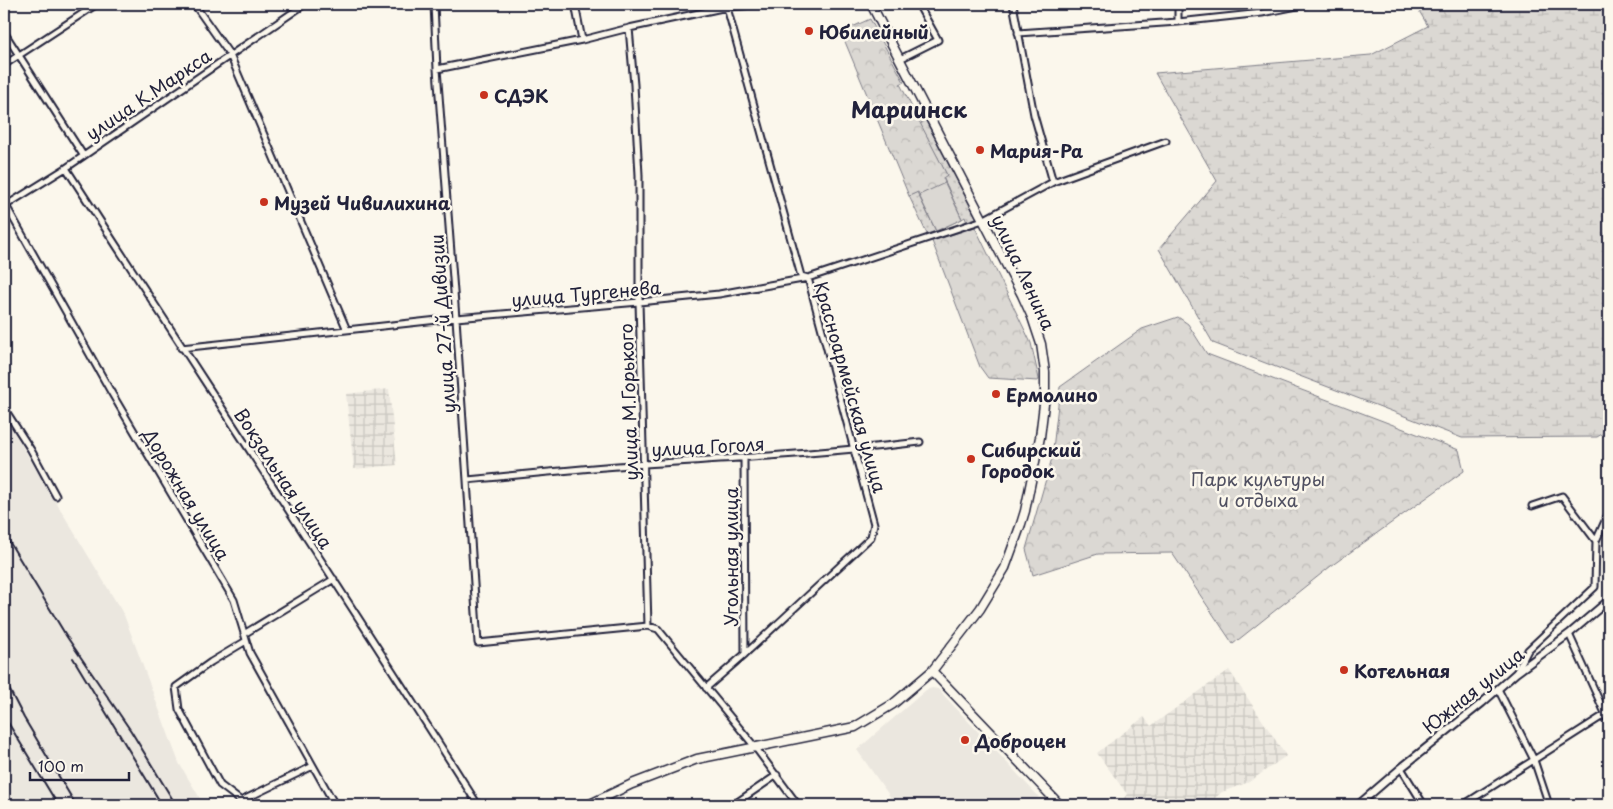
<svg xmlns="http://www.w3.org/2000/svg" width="1613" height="809" viewBox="0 0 1613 809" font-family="'Playpen Sans',sans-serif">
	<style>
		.built { fill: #ebe7df }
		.industrial { fill: url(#industrial-grid) }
		.grass { fill: url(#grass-dots); stroke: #7e7d87 }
		.forest { fill: url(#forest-crowns); stroke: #7e7d87 }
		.wetland { fill: url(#wetland-marsh); stroke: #7e7d87 }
		.garden { fill: #dbd8d3; stroke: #7e7d87 }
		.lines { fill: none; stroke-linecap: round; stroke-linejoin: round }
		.minor-casing { stroke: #22223b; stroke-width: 9 }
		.tertiary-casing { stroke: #22223b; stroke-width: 10 }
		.secondary-casing { stroke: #22223b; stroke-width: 11 }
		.minor { stroke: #fbf7ec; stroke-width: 5 }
		.tertiary { stroke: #fbf7ec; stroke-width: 6 }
		.secondary { stroke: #fbf7ec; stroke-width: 8 }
		.rail { stroke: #22223b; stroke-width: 2 }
		.poi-dot { fill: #c8321e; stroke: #fbf7ec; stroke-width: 2 }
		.labels { text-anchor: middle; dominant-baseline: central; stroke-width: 5; stroke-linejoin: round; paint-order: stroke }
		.poi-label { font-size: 18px; font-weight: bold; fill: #22223b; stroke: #fbf7ec; text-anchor: start }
		.street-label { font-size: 18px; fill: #22223b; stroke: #fbf7ec }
		.park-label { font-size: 18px; fill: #505061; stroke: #fbf7ec }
		.district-label { font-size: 22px; font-weight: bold; fill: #22223b; stroke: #fbf7ec }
	</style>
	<defs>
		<pattern id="industrial-grid" width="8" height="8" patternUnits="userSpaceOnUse" patternTransform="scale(1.25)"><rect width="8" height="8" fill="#ebe7df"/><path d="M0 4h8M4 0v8" fill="none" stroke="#c9c6c0"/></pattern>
		<pattern id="grass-dots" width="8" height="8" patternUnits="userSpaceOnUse" patternTransform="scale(1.25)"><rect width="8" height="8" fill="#dbd8d3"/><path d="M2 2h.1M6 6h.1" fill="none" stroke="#bcb9b6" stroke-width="1.8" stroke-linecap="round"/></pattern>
		<pattern id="forest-crowns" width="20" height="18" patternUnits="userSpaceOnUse" patternTransform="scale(1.25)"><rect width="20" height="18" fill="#dbd8d3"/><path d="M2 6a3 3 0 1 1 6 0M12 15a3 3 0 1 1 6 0" fill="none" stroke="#bcb9b6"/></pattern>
		<pattern id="wetland-marsh" width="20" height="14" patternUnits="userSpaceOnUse" patternTransform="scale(1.25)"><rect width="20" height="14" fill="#dbd8d3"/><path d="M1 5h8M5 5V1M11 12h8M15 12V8" fill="none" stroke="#bcb9b6"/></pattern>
	</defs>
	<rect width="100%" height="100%" fill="#fbf7ec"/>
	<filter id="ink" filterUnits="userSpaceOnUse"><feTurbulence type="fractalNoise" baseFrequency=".02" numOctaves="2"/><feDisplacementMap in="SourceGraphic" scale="10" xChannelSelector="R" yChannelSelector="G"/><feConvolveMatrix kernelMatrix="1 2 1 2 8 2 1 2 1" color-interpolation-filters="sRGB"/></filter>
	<g filter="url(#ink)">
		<path class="built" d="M4,416L124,615L179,763L204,805H4Z
			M932,688L938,689L1039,797L1029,805H896L857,750L926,690Z"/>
		<path class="industrial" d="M389,389L397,465L354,469L346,394Z
			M1229,670L1286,756L1249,782L1222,792L1207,805H1119L1127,794L1097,753L1144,717L1151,726Z"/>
		<path class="grass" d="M918,106L977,219L967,223L965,217L962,219L943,177L947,175L920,124L922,123L914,108Z
			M917,192L936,231L927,234L909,196Z"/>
		<path class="forest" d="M870,19L904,82L900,84L947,175L943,178L962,219L936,231L918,192L909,196L841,32Z
			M975,227L1031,343L1039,379L1038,381L988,378L980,367L932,241Z
			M1178,317L1188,324L1207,354L1459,450L1464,471L1331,566L1233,644L1172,553L1098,554L1033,575L1026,549L1052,458L1060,387L1142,329Z"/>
		<path class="wetland" d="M1415,4H1609V430L1597,437L1462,438L1213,343L1159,249L1217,181L1155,73L1371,55L1428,26Z"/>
		<path class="garden" d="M945,183L962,219L936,231L919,195Z"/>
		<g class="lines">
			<g class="minor-casing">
				<path id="minor" d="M194,4L230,55L347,330
					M434,4L437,69L456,318L478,643L648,626L658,629L755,747L798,805
					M575,4L582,40
					M1013,4L1034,115L1053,182
					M1178,4V22
					M629,28L634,85L639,175V302L648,626
					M4,32L83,155
					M1018,33L1178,22L1262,13L1307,4
					M900,59L938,40L918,4
					M4,65L97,4
					M437,69L582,40L629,28L727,7L769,4
					M66,168C203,380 343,591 478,805
					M4,202L111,392L234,600L250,653L335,805
					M5,206L66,168L305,4
					M181,348L456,318L639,302L719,294L808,278L983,220L1053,182L1166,141
					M4,408L31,450L56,496
					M744,459L745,654
					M467,480C527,474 586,468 645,464C737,458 829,453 920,442
					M1532,506L1562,496L1596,541
					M244,634L334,579
					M1569,634L1609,722
					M246,641L211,662L176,687L179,709L220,785L241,801L313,766
					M1517,671L1528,650L1595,587L1596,541L1609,512
					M706,688L745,654L871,537L874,524L808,278L801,276L726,4
					M1498,689L1534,760L1549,805
					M1401,768L1424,805
					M733,805L777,775
					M1463,805L1609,712"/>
			</g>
			<g class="tertiary-casing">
				<path id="tertiary" d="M1358,805L1401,768L1482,703L1516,673L1569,634L1609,600"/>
			</g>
			<g class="secondary-casing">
				<path id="secondary" d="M932,671L1060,805
					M588,805L632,784L697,759L855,727L893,704L932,671L980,609L1005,568L1021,524L1025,511L1040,437L1045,396V372L1041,344L1032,317L1022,295L871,4"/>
			</g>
			<use href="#minor" class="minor"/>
			<use href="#tertiary" class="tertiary"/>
			<use href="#secondary" class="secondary"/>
			<path class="rail" d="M4,533L67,637L131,731L176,805
				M73,658L162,805
				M4,679L24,718L76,805
				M4,716L58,805"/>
		</g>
	</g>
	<g class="poi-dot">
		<circle cx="809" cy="31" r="5"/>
		<circle cx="484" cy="95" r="5"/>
		<circle cx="980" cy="150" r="5"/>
		<circle cx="264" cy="202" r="5"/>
		<circle cx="996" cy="394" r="5"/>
		<circle cx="971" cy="459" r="5"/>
		<circle cx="1344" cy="670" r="5"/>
		<circle cx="965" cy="740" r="5"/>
	</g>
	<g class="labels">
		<g class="poi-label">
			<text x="819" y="31">Юбилейный</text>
			<text x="494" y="95">СДЭК</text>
			<text x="990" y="150">Мария-Ра</text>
			<text x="274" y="202">Музей Чивилихина</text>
			<text x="1006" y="394">Ермолино</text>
			<text x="981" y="449">Сибирский<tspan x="981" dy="21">Городок</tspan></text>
			<text x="1354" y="670">Котельная</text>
			<text x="975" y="740">Доброцен</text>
		</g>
		<g class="street-label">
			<text transform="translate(148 94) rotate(-34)">улица К.Маркса</text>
			<text transform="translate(1024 272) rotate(65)">улица Ленина</text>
			<text transform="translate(586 293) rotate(-5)">улица Тургенева</text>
			<text transform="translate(442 324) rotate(-94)">улица 27-й Дивизии</text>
			<text transform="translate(851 387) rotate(74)">Красноармейская улица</text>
			<text transform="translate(628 402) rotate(-92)">улица М.Горького</text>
			<text transform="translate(708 446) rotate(-3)">улица Гоголя</text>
			<text transform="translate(284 478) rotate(57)">Вокзальная улица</text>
			<text transform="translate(187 494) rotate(59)">Дорожная улица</text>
			<text transform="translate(730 557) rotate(-90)">Угольная улица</text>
			<text transform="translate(1473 690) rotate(-39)">Южная улица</text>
		</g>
		<g class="park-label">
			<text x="1258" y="478">Парк культуры<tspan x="1258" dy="21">и отдыха</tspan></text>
		</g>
		<g class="district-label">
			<text x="909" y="108">Мариинск</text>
		</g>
	</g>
	<rect width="1613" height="809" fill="none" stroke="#fbf7ec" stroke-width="20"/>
	<rect x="10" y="10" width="1593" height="789" fill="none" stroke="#22223b" stroke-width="2" filter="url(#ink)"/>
	<path d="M30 772v8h99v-8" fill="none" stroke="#22223b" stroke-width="2.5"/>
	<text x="38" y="772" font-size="15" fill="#22223b" stroke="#fbf7ec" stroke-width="4" paint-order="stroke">100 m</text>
</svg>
